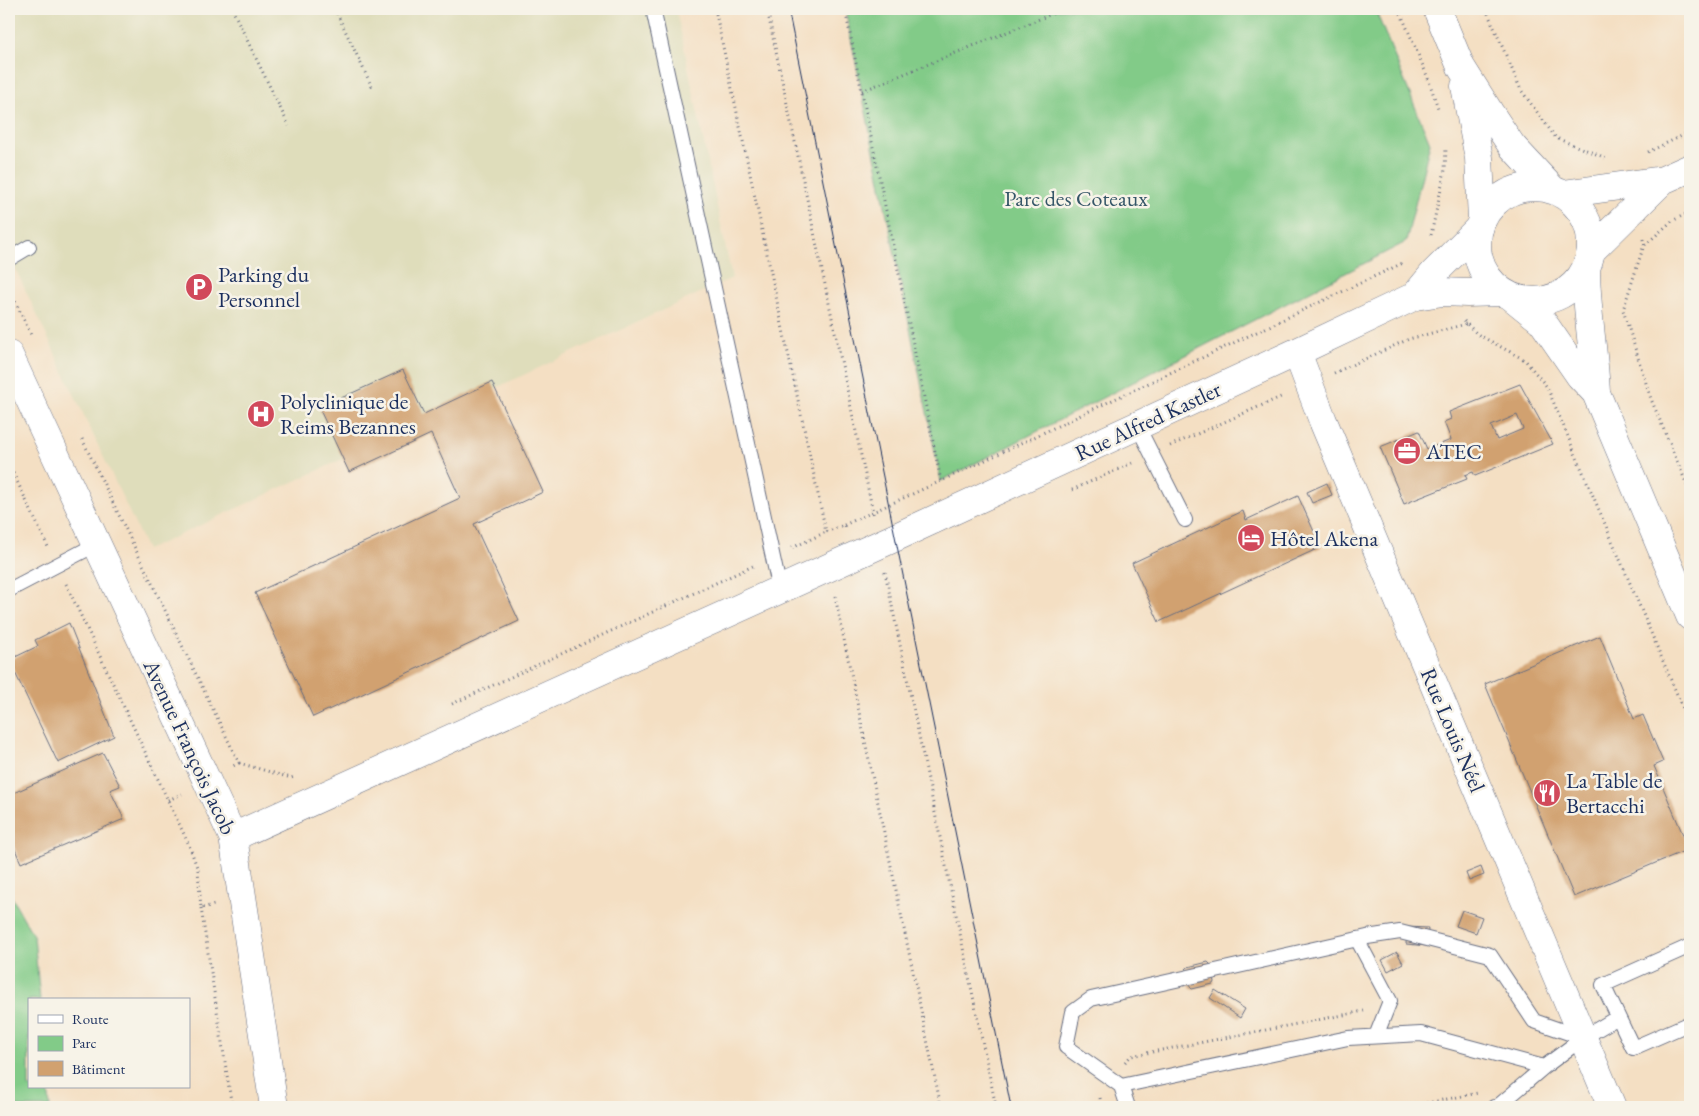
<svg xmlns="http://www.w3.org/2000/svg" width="1699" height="1116" viewBox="0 0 1699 1116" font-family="'EB Garamond',serif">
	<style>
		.built { fill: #dfddbb }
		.green { fill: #82cb88; stroke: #4e7d73 }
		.building { fill: #d1a16f; fill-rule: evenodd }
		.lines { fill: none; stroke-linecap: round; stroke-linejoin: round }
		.service-casing { stroke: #676d81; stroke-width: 16 }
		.minor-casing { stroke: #676d81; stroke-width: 29 }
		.tertiary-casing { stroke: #676d81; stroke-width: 29 }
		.path { stroke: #676d81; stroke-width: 3; stroke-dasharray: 1 4; stroke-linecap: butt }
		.service { stroke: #fff; stroke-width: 14 }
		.minor { stroke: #fff; stroke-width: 28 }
		.tertiary { stroke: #fff; stroke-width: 28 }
		.tram { stroke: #1b2f5e; stroke-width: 1 }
		.labels { text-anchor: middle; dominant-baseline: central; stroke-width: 5; stroke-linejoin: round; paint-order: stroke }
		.park-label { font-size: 22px; fill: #355668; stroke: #f7f3e8 }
		.poi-label { font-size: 22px; fill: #1b2f5e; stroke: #f7f3e8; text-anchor: start }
		.street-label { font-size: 22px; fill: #1b2f5e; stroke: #f7f3e8 }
	</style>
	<rect width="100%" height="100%" fill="#f7f3e8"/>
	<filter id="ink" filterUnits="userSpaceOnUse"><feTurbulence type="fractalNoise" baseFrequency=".02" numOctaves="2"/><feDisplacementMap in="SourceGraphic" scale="10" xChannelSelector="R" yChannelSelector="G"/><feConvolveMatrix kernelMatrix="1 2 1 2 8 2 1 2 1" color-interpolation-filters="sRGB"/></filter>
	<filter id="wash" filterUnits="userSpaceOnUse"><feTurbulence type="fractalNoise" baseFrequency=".0096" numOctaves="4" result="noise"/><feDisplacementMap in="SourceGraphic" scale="20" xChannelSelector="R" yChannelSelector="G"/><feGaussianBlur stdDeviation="1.12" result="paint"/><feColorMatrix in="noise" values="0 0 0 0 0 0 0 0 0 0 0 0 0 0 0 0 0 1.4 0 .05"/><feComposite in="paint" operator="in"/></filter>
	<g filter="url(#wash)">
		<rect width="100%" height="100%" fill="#f4dfc3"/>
		<path class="built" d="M9,9H676L732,278L147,550L9,255Z"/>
		<path class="green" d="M845,9H1375L1430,143L1406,242L941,481Z
			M9,892L34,937L40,1000H29V1087H48L50,1107H9Z"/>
		<g id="blocks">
			<path class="building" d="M403,370L424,414L492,382L543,492L474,524L519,621L313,717L255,593L460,498L431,434L349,472L319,408Z
				M1520,384L1553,444L1475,476L1473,472L1465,475L1467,479L1404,504L1380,447L1419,431L1427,449L1451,440L1444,422L1451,419L1449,412ZM1517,415L1523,429L1497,440L1491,426Z
				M1327,483L1332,495L1312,503L1307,492Z
				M1298,496L1321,547L1159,622L1132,563L1243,511L1246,520Z
				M69,623L114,736L58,763L9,660L38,646L35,640Z
				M1600,636L1634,719L1643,715L1663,762L1654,766L1689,849L1574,897L1485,684Z
				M103,753L120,786L110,790L124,819L21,863L9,836V795Z
				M1481,867L1484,875L1469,881L1466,873Z
				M1462,910L1482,917L1476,933L1456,926Z
				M1407,927L1428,928L1427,946L1406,944Z
				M1397,952L1403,963L1388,971L1382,960Z
				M1208,962L1210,964L1214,982L1213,984L1192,989L1190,987L1186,969L1188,967Z
				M1215,990L1245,1009L1240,1018L1210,998Z"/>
		</g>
	</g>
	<g filter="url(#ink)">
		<use href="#blocks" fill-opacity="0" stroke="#676d81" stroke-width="1"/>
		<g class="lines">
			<g class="service-casing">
				<path id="service" d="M653,9L780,590
					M9,259L29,247
					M1137,425L1185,520
					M9,590L97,544
					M1357,939L1390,1001L1376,1036
					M1690,946L1603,985L1633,1048L1690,1023
					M1583,1038L1534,1021L1490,955L1400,932L1367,937L1091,999L1073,1012L1066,1047L1121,1086L1348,1038L1421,1034L1544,1067L1583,1038L1618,1017
					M1121,1086L1128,1107
					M1494,1107H1497L1544,1067"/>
			</g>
			<g class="minor-casing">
				<path id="minor" d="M1563,194L1663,180L1690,168
					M1591,251L1663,180
					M1415,296L1434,273L1479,228
					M1297,352L1323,421L1612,1107
					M9,355L233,837L274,1107
					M233,837L894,538L1297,352L1415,296L1443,292L1467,293L1502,292"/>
			</g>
			<g class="tertiary-casing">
				<path id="tertiary" d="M1437,9L1461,67L1490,113L1512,146L1553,190
					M1465,86L1479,158L1482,219
					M1477 244a57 57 0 1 1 114 0a57 57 0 1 1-114 0Z
					M1586,267C1586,309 1594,351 1596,393
					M1512,297L1542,321L1580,376L1596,393L1690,616"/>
			</g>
			<path class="path" d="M232,9L289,126
				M335,9L372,87
				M715,9L826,532L844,525L845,529
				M767,9L874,517
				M845,9L941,481L1405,262
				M1399,9L1428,78L1438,108
				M1486,9L1521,90L1556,138L1606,158
				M862,91L1064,9
				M1648,152L1690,132
				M1431,235L1445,170L1446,148
				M1643,239L1644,245L1623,310L1651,399L1690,492
				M1645,245L1672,221L1690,212
				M9,288L32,337
				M1464,321L1477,334L1525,360L1547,387L1690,725
				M1334,373L1409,339L1466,324
				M82,439L239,763L231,767
				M1170,446L1283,396
				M9,464L48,547
				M1072,490L1132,463
				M844,525L941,481
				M792,548L826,532
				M885,572L996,1107
				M66,584L189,845L198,870L201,908L214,905
				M835,596L941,1107
				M452,704L753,566
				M239,763L291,778L294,777
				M168,800L182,794
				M201,908L232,1107
				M1125,1062L1131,1056L1364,1011
				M1100,1098L1102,1107
				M1407,1107L1478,1093"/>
			<use href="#service" class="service"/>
			<use href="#minor" class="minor"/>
			<use href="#tertiary" class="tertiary"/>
			<path class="tram" d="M788,9L1011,1107"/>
		</g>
	</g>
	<defs>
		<g id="parking-disc" transform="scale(1.4375)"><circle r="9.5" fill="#d1495b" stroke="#f7f3e8"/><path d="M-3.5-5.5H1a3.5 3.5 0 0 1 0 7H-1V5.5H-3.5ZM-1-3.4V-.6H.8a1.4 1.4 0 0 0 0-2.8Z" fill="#fff"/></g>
		<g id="hospital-disc" transform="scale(1.4375)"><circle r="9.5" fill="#d1495b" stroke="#f7f3e8"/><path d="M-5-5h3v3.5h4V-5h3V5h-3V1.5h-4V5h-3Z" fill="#fff"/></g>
		<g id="office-disc" transform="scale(1.4375)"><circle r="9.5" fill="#d1495b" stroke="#f7f3e8"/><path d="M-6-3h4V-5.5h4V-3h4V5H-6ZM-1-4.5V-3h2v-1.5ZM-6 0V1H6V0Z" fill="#fff"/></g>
		<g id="hotel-disc" transform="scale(1.4375)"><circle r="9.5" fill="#d1495b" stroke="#f7f3e8"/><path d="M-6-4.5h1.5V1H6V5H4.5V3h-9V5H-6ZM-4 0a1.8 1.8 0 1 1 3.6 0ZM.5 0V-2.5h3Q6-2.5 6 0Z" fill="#fff"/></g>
		<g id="restaurant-disc" transform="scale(1.4375)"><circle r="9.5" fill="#d1495b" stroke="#f7f3e8"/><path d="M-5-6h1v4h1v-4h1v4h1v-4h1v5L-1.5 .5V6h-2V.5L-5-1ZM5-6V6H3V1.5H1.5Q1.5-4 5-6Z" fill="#fff"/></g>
	</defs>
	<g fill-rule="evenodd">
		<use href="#parking-disc" x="199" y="287"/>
		<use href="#hospital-disc" x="261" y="414"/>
		<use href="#office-disc" x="1407" y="451"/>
		<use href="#hotel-disc" x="1251" y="538"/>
		<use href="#restaurant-disc" x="1547" y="793"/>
	</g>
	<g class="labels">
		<g class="park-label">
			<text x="1076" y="198">Parc des Coteaux</text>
		</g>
		<g class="poi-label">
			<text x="218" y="274">Parking du<tspan x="218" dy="25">Personnel</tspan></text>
			<text x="280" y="401">Polyclinique de<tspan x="280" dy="25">Reims Bezannes</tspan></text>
			<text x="1426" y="451">ATEC</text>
			<text x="1270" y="538">Hôtel Akena</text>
			<text x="1566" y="780">La Table de<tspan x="1566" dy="25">Bertacchi</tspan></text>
		</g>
		<g class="street-label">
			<text transform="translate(1148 421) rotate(-25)">Rue Alfred Kastler</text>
			<text transform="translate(1453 730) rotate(67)">Rue Louis Néel</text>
			<text transform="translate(190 747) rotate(65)">Avenue François Jacob</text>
		</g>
	</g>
	<rect width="1699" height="1116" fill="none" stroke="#f7f3e8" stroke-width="30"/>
	<rect x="28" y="998" width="162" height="90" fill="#f7f3e8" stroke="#9fa5b1"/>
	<rect x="38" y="1015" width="25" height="8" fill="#ffffff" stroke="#9fa5b1"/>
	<text x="72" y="1024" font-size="15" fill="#1b2f5e">Route</text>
	<rect x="38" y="1036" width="25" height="15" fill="#82cb88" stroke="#9fa5b1"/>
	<text x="72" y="1048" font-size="15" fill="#1b2f5e">Parc</text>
	<rect x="38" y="1061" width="25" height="15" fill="#d1a16f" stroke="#9fa5b1"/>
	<text x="72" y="1074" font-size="15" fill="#1b2f5e">Bâtiment</text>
</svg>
